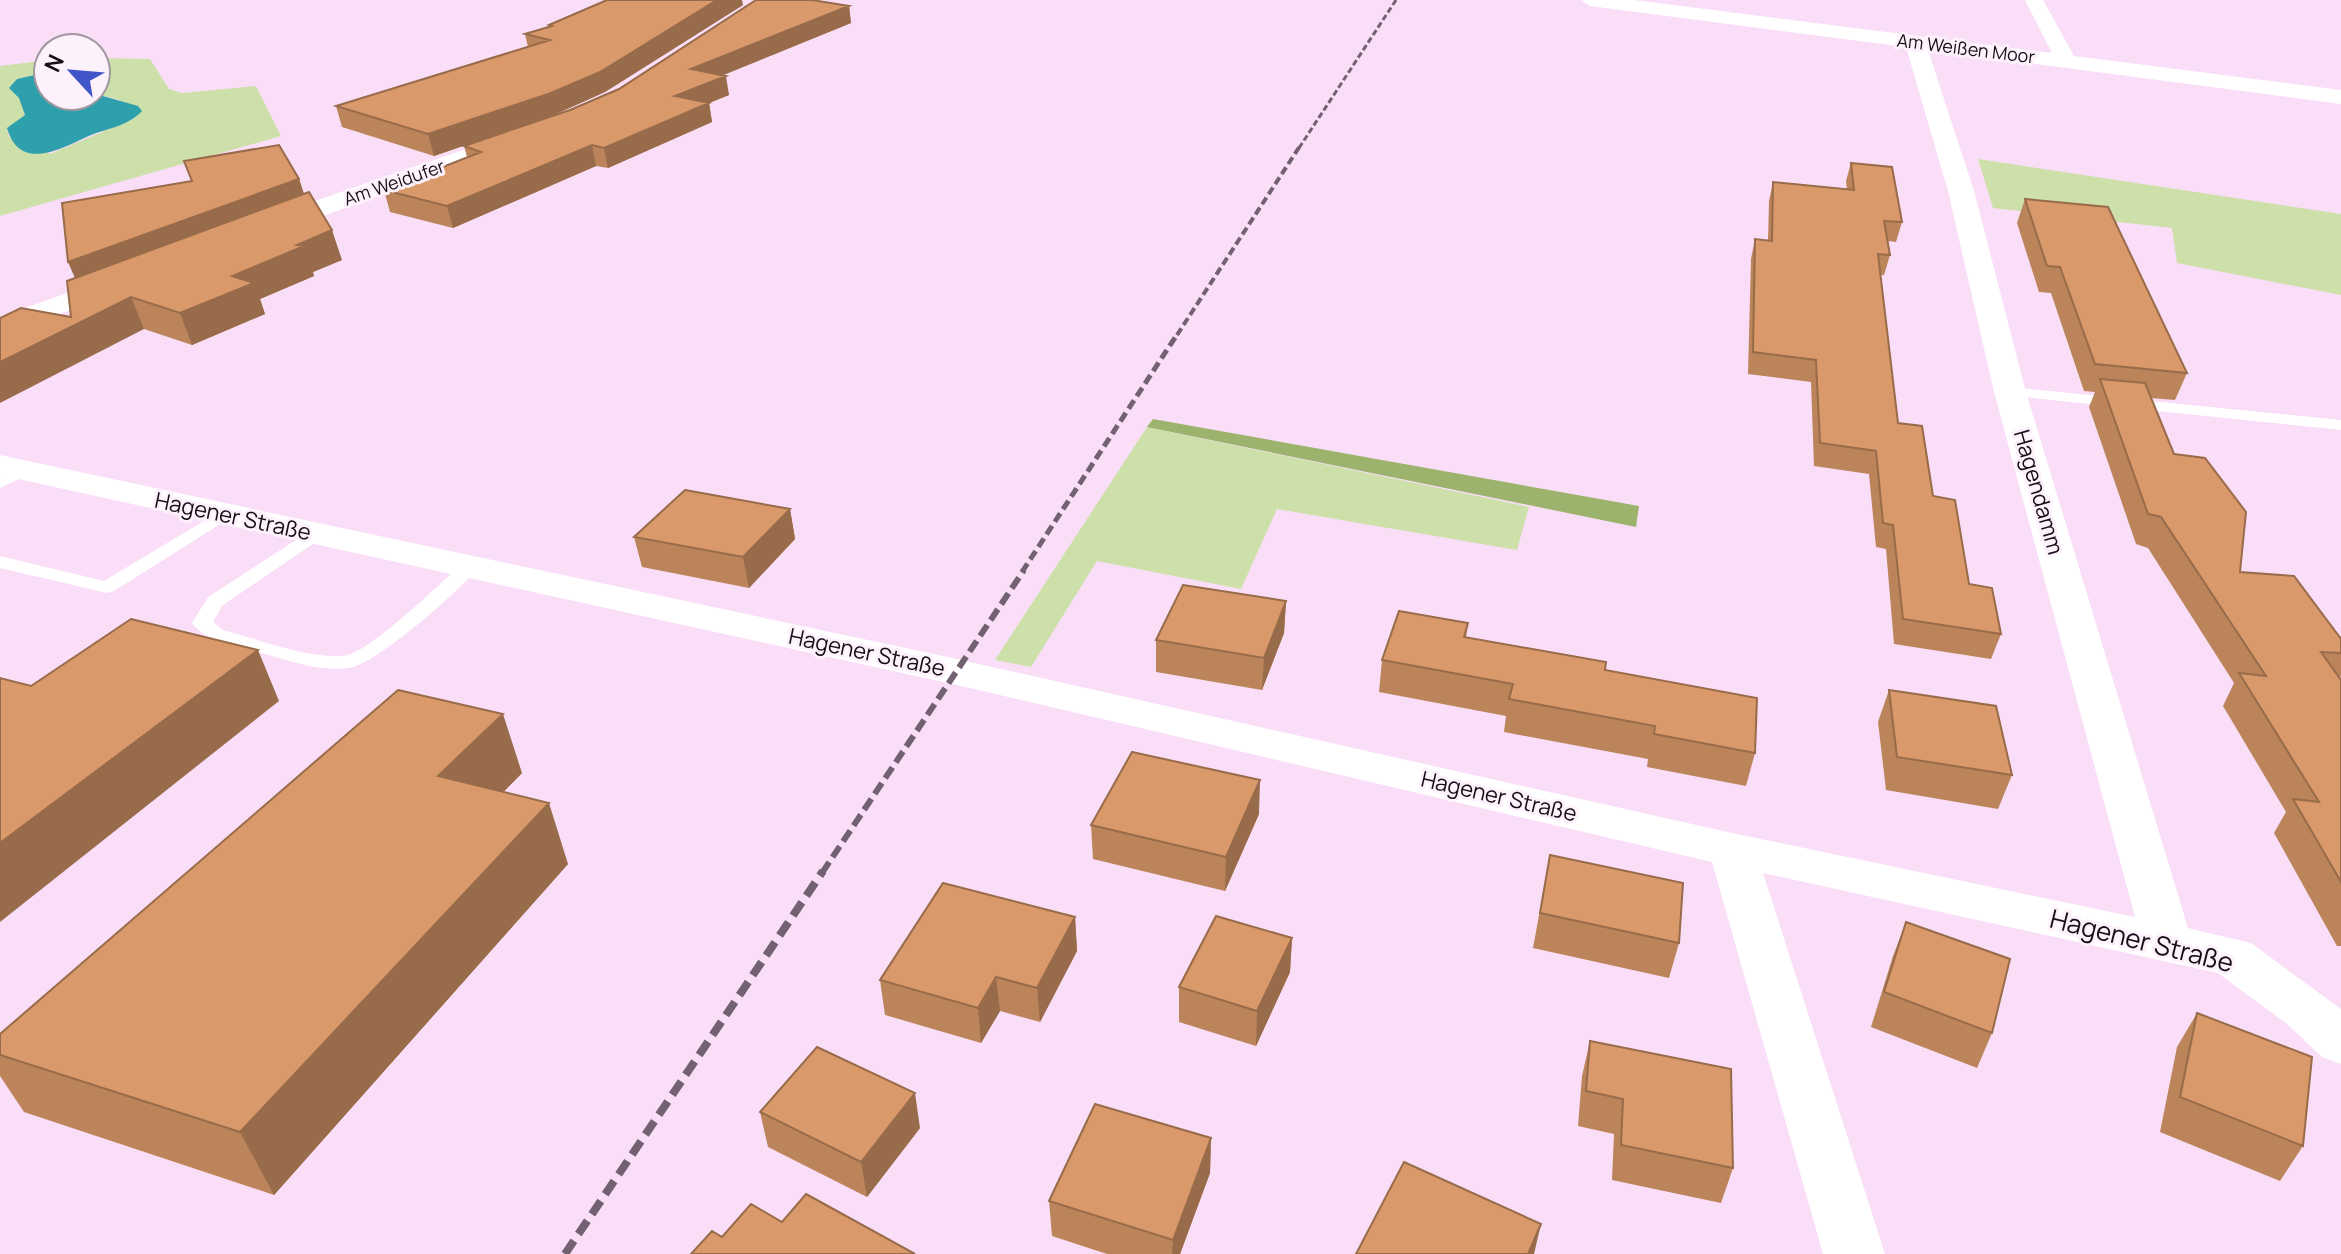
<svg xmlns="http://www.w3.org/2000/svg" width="2341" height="1254" viewBox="0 0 2341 1254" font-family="Manrope,sans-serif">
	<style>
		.green { fill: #cde0a9 }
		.forest { fill: #9bb36c }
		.water { fill: #2ea0ac }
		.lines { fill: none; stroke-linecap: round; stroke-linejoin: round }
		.lane { fill: #fff; fill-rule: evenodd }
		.street { fill: #fff; fill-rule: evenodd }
		.rail-far4 { stroke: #726171; stroke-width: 3; stroke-dasharray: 6 3; stroke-linecap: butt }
		.rail-far3 { stroke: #726171; stroke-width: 4; stroke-dasharray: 8 4; stroke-linecap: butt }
		.rail-far2 { stroke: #726171; stroke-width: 5; stroke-dasharray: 10 5; stroke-linecap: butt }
		.rail-far1 { stroke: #726171; stroke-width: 6; stroke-dasharray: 13 6; stroke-linecap: butt }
		.rail { stroke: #726171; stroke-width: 8; stroke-dasharray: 16 8; stroke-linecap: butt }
		.wall { fill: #bb845b }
		.shaded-wall { fill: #986b4a }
		.building { fill: #d9996a; stroke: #986b4a; stroke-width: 2 }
		.labels { text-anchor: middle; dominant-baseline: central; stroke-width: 6; stroke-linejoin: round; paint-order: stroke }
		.far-street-label { font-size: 18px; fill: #170e17; stroke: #fdf2fc }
		.street-label { font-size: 22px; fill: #170e17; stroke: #fdf2fc }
		.near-street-label { font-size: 26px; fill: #170e17; stroke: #fdf2fc }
	</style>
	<rect width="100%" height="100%" fill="#fadef8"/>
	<path class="green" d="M96,58L150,59L169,89L182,93L256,86L281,136L0,216V66L48,60V72L17,79L25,115L7,129L9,137L50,154L135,118L120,100L96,94Z
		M1978,159L2341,214V295L2177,263L2172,228L1993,208Z
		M1147,427L1529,507L1517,550L1277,509L1241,589L1097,561L1031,667L995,660Z"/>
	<path class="forest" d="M1153,419L1639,506L1636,527L1147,427Z"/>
	<path class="water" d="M48,72V96L96,94L138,106L142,111C128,126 109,128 91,135C64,147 20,174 7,128L25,115L19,98L9,88L17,79Z"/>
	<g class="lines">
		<path class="lane" d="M2010,387L2341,420V430L2004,395L2002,392Z
			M23,465L29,466L32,470L29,474L0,488V476Z
			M224,509L233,514L230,518L114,591L107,593L0,568V556L104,581Z
			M316,527L325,533L323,537L223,605L213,622L223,630C261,640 304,658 343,656C369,654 440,583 463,563H477L479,567C462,589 375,665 349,668C318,672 287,660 258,652C235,645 207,643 192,623L208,597Z"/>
		<path class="street" d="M1581,0H1634L2052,53L2025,0H2043L2074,56L2341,90V104L1928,50L1974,191L2026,392L2188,928L2251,943L2341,1009V1064L2322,1057L2287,1024L2218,973L1763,873L1885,1254H1823L1712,862L957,685L0,475V455L957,659L1732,833L2135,917L1994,392L1948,191L1906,47L1590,6Z
			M518,131L530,138L526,143L278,232H260L256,226L260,220Z
			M120,274L130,276L134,282L130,288L0,336V317Z"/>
		<path class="rail-far4" d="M1299,148L1396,0"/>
		<path class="rail-far3" d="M1177,335L1300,146"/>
		<path class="rail-far2" d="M1022,572L1178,333"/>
		<path class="rail-far1" d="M822,873L1024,570"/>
		<path class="rail" d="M565,1254L823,871"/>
	</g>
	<path class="wall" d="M743,5L605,92L556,114L434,156L342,127L336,106L528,47L525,34L549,27V25Z
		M849,6L851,23L723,75L729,95L709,103L712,122L608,168L596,166L453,228L390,212L384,190L467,157L464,146L570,110Z
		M1851,163L1902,222L1896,242L1888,241L1890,255L1884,275H1880L1898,423L1933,496L1969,584L2001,634L1991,659L1894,644L1886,549L1876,547L1869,474L1814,466L1811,382L1748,374L1751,259L1755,239L1768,241L1769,201L1773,182L1847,190L1846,181Z
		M299,179L304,194L342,260L313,272L314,276L260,299L265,314L192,345L144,329L71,317L75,278L192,181Z
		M2025,199L2187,373L2175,400L2151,398L2174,454L2240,572L2341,639V675L2340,678L2341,680V946H2337L2274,833L2286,812L2223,706L2234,683L2148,548L2136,544L2089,407L2095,392L2084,391L2051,293L2039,292L2017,223Z
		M790,509L795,539L749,588L642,567L634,537Z
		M1286,601L1284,633L1262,690L1156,672V640Z
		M1468,623L1466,638L1605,670L1755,753L1746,786L1647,767L1648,759L1504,732L1506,716L1379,692L1382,660Z
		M1889,690L2012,775L1998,809L1886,790L1878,722Z
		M522,773L503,792L568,864L274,1195L24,1112L0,1076V1034Z
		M1259,814L1225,891L1093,859L1091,825Z
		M1550,855L1679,943L1669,978L1533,948Z
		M1075,917L1077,951L1040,1022L1000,1011L981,1043L885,1015L880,980Z
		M1906,922L1992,1033L1977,1068L1871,1027L1893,956Z
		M1292,938L1290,972L1256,1046L1179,1022V987Z
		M2197,1013L2303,1146L2280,1181L2160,1132L2177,1047Z
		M1590,1041L1733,1168L1721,1203L1612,1180L1614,1134L1578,1126L1582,1076Z
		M760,1112L920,1128L867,1197L768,1147Z
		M1211,1138L1210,1173L1180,1254H1107L1052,1236L1049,1201Z"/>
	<path class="shaded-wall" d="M717,0H742L743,5L605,92L556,114L434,156L428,134Z
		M849,6L851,23L694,87L691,69Z
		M726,76L729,95L709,103L712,122L608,168L604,148L675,96Z
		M592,145L596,166L453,228L447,206Z
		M299,179L306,200L78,285L68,262Z
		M332,230L342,260L313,272L314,276L260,299L265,314L192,345L180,313L232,276L297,245Z
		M131,297L144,329L0,403V362Z
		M790,509L795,539L749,588L743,557Z
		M1286,601L1284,633L1262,690L1264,658Z
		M258,650L279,701L0,922V843Z
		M503,714L522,773L460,836L438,776Z
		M1260,780L1259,814L1225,891L1226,857Z
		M549,803L568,864L274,1195L240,1132Z
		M1075,917L1077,951L1040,1022L1037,988Z
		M1292,938L1290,972L1256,1046L1257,1011Z
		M996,977L1000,1011L981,1043L978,1008Z
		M915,1093L920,1128L867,1197L861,1162Z
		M1211,1138L1210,1173L1180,1254H1172L1173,1240Z
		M1541,1224L1534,1254H1528Z"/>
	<path class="building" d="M607,0H717L600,72L551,93L428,134L336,106L550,40L525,34L552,26L549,25Z
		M756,0H812L849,6L691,69L726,76L675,96L709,103L604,148L592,145L447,206L384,190L481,152L464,146L570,110L619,89Z
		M279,145L299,179L68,262L62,203L192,181L184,161Z
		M1851,163L1892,167L1902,222L1884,221L1890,255L1878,254L1898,423L1922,426L1933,496L1955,500L1969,584L1992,588L2001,634L1903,619L1893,525L1883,523L1876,451L1820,443L1816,360L1753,352L1755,239L1772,241L1773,182L1854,190Z
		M309,192L332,230L297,245L304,246L232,276L254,283L180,313L131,297L0,362V318L21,308L71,317L67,281Z
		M2025,199L2108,207L2187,373L2095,364L2060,267L2047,266Z
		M2100,379L2145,383L2174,454L2205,458L2246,512L2240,572L2294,576L2341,639V653L2321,652L2341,680V882L2293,799L2319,802L2239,673L2266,676L2161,517L2148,514Z
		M685,490L790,509L743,557L634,537Z
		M1183,585L1286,601L1264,658L1156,640Z
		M1399,611L1468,623L1464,637L1606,662L1605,670L1757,698L1755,753L1654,734L1655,726L1509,699L1513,684L1382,660Z
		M131,619L258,650L0,843V678L31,686Z
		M398,690L503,714L438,776L549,803L240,1132L0,1055V1034Z
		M1889,690L1996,706L2012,775L1897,757Z
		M1132,752L1260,780L1226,857L1091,825Z
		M1550,855L1683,883L1679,943L1540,913Z
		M943,883L1075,917L1037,988L996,977L978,1008L880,980Z
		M1216,916L1292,938L1257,1011L1179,987Z
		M1906,922L2010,959L1992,1033L1884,992Z
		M2197,1013L2312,1057L2303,1146L2180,1097Z
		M1590,1041L1731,1069L1733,1168L1621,1145L1623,1099L1586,1091Z
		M817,1047L915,1093L861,1162L760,1112Z
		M1095,1104L1211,1138L1173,1240L1049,1201Z
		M1404,1162L1541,1224L1528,1254H1356Z
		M806,1194L915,1254H691L712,1231L722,1237L751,1204L782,1222Z"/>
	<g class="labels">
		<g class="far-street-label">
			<text transform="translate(1966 48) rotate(7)">Am Weißen Moor</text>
			<text transform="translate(394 182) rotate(-19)">Am Weidufer</text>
		</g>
		<g class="street-label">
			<text transform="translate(2039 492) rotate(74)">Hagendamm</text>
			<text transform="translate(233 516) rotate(12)">Hagener Straße</text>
			<text transform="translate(867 652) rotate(12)">Hagener Straße</text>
			<text transform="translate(1499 796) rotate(13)">Hagener Straße</text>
		</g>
		<g class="near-street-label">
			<text transform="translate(2142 940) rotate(14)">Hagener Straße</text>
		</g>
	</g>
	<g transform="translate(72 72) rotate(296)"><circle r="38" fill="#fdf2fc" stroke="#a197a0" stroke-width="2"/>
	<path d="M0-6L14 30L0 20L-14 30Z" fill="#4055c8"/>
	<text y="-12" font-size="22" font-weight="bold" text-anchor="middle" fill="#170e17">N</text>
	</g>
</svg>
